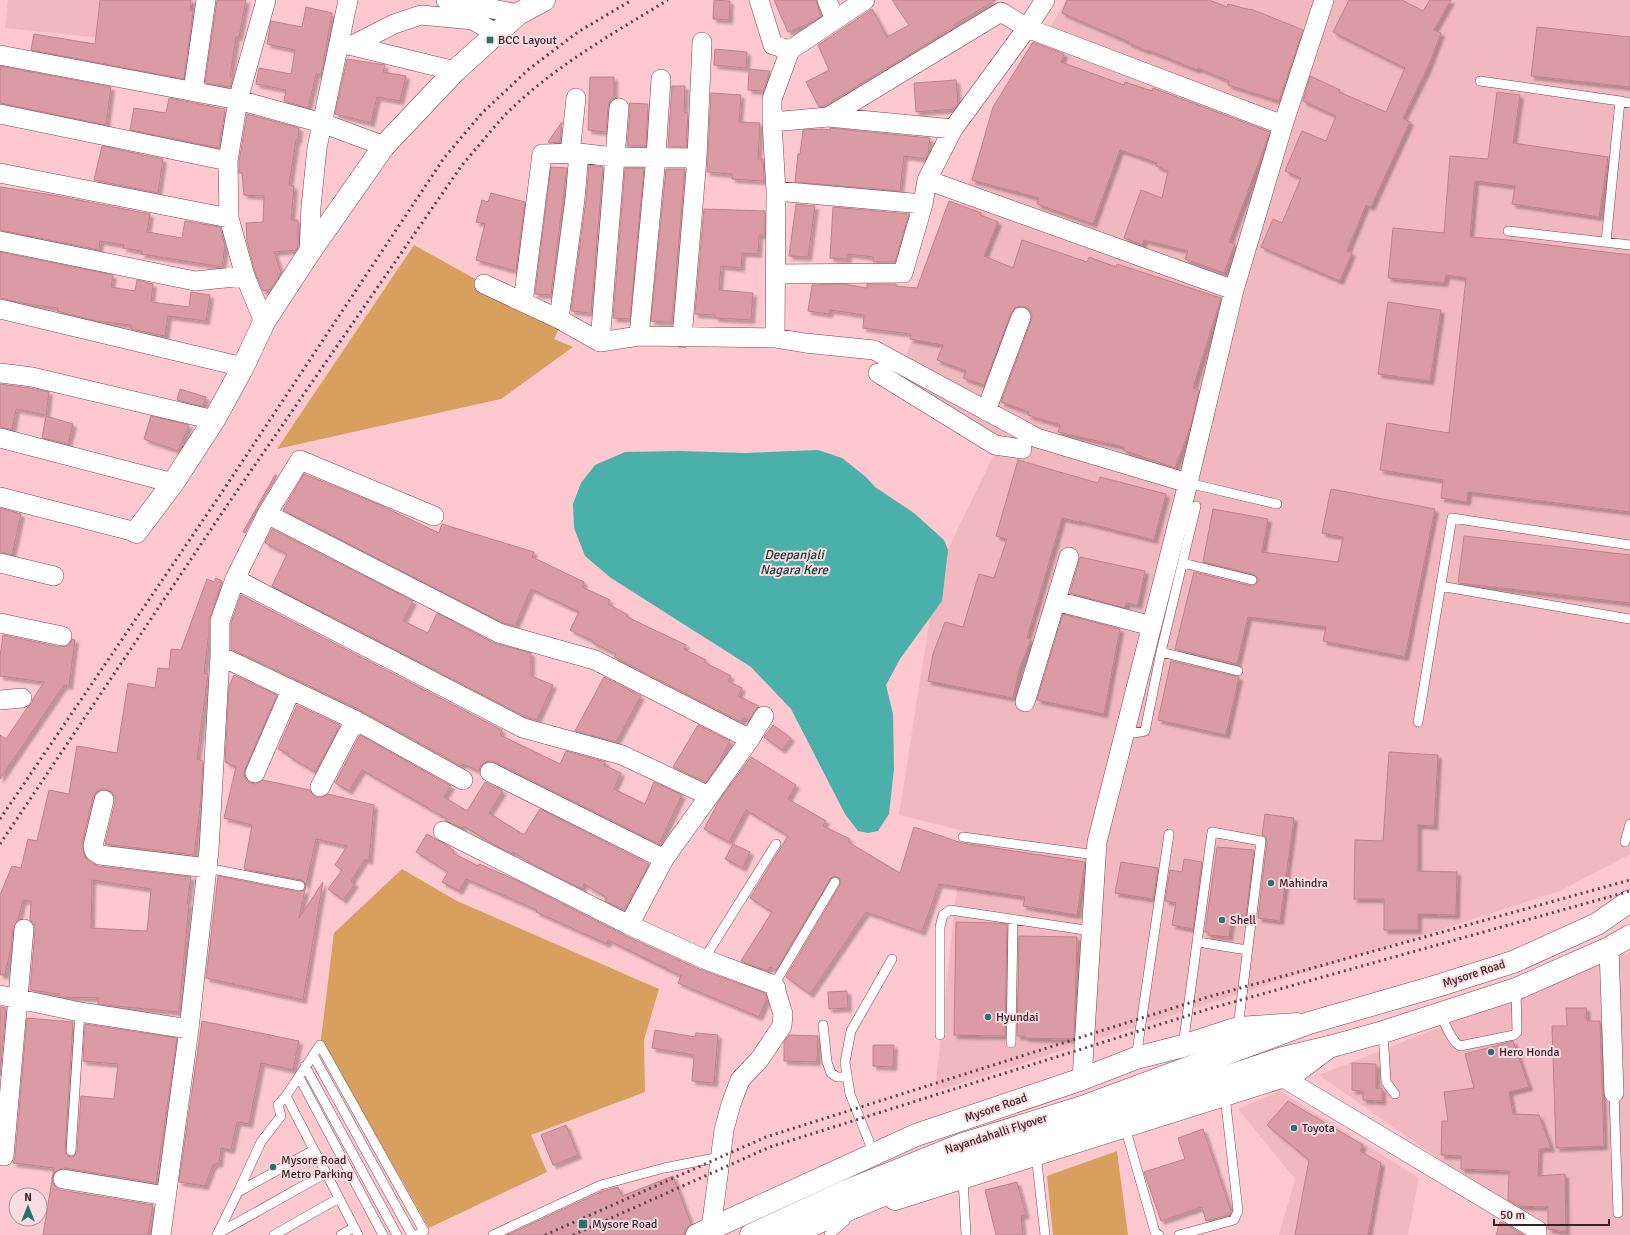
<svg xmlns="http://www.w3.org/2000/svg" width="1630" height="1235" viewBox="0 0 1630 1235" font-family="Signika,sans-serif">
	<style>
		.built { fill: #f1b8bf }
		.green { fill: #d8a05e }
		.water { fill: #4cb0aa }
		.building { fill: #da9ba4; stroke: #bf818b; fill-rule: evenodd; filter: url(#shadow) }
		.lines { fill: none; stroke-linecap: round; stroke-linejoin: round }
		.service-casing { stroke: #7d454f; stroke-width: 10 }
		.minor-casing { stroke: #7d454f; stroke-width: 20 }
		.tertiary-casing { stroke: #7d454f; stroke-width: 23 }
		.trunk-casing { stroke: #7d454f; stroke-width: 23 }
		.service { stroke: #fff; stroke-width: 9 }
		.minor { stroke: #fff; stroke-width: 19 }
		.tertiary { stroke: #fff; stroke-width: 22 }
		.trunk { stroke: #fff; stroke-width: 22 }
		.rail { stroke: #624448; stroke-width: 3; stroke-dasharray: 2 4; stroke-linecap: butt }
		.poi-dot { fill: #28716d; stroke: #f9dde1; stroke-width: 1.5 }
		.labels { text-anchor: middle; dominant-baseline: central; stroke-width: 4; stroke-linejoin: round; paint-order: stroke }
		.poi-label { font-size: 12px; fill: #371f23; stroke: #f9dde1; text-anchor: start }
		.street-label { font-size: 12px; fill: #371f23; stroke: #f9dde1 }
		.water-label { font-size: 13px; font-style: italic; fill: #193836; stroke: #f9dde1 }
	</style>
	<defs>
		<filter id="shadow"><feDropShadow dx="3.5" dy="3.5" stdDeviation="1" flood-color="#0004"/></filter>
	</defs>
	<rect width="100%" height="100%" fill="#fdc8cf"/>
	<path class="built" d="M8,0H199L194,48L5,28Z
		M1066,0H1630V854L1560,891L935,1091L963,831L899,815L937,572L994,454L897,380L982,145Z
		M1630,952V1235H1537L1533,1225L1319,1075Z
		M1280,1091L1419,1178L1408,1235H1279L1295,1179L1238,1109Z"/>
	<path class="green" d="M414,245L560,326L554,339L573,347L501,399L277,449Z
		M402,869L457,901L659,989L644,1040L645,1092L531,1135L547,1172L429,1228L321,1039L334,933Z
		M1117,1151L1128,1235H1053L1047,1176Z"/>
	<path class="water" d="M818,450L842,458L866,477L875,487L914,513L944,540L948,550L942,601L900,659L886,685L893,714L894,769L889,814L878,831L868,833L858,831L845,814L791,709L751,667L611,578L585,556L574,528L573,504L581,483L595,465L625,452L679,451L745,453Z"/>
	<path class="building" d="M100,0H191L190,11H193L184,79L31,50L34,34L95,44Z
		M217,0H246L239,37H236L230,77H233L230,87L205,83Z
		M714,0L730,1L729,20L713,19Z
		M774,0H816L821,16L808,24L788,32Z
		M892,0H996L954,25L955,27L937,36L938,37L824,106L819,107L806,82L829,70L818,45L872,9L887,37L909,25Z
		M1067,0H1209L1227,7L1228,4L1251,10V9L1303,30L1279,101L1228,85L1229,81L1198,68L1197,70L1148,50L1147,51L1128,43L1129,42L1062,13Z
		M1349,0H1402L1423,11L1430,0H1451L1434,30L1441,33L1428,67L1403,118L1410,122L1371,207L1366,205L1347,251L1352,253L1340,281L1261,247L1273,219L1282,223L1301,178L1285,171L1302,131L1326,141L1336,116L1303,101L1310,76L1340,90L1339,92L1386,112L1405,68L1333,32Z
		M306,7L332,13L321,75L316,74L308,108L284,101L286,90L256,84L259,68L291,74L295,50L267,44L271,21L302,27Z
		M1537,27L1630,37V87L1531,76Z
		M1033,42L1064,54L1061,62L1124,85L1125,82L1152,91L1153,88L1270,132L1229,242L1235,244L1224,273L1185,259L1188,251L1144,240L1142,245L1124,238L1141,190L1162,198L1168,171L1156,166L1157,163L1120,150L1093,224L1037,204L1039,198L972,180L993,107Z
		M715,49L747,52L746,68L714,65Z
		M347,59L385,65L383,72L406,76L400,101L377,97L371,123L335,114Z
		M0,66L111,87L106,125L0,103Z
		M749,69L770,71L763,91L748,90Z
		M590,77H614V98L610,101L608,107L606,132L588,130Z
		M956,80L958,104L954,109L916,112L914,83Z
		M672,86H685L684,112L688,113L686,147H668Z
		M1497,92L1520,95L1513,143L1608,157L1599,217L1512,204L1515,186L1475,181L1470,237L1509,240L1630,255V512L1468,492L1467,502L1441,498L1443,480L1380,470L1387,423L1449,433L1466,278L1446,275L1444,283L1388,278L1393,228L1444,233L1450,156L1488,159Z
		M711,93L741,95L739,122L760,123L758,159H763L764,181L732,179V174L707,172Z
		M169,98L225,109L219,148L130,130L134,108L166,113Z
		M629,103L648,104L646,146H627L630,109Z
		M247,114L299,128L298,140H296L289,185L294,186L291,220H298V247L296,250L274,252L281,272L271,289L263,291L255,272L247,241L246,223L263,222L264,196L244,195L242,173H239V162Z
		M562,122L560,142L549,143L548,142Z
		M830,128L930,138L928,154L925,159L904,156L900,191L795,182L798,154H800L803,130L822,129L831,130Z
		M102,146L163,159L158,193L94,180Z
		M589,165L603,167L591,313L571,311L586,200Z
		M551,167L567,168L551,295L535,294Z
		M625,168H644L630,319L613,318Z
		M666,169H685L672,322L651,321Z
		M0,187L53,195L150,214L147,232L182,238L185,221L220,227L225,246L222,267L141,254L142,251L123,248L124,245L100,241L99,250L0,230Z
		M491,193L525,202L516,271L476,260L485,224L476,222L482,200L488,202Z
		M949,201L981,213L980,215L998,222L984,256L1013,268L1022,240L1087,262L1089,257L1116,267L1117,264L1221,298L1193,388L1199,390L1191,425L1175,468L1123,450L1124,447L1058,432L1060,425L1028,415L1029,412L1001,402L1031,321L1032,315L1030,310L1025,307L1019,306L1014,309L1011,313L984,385L963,378L966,371L937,360L943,345L910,339L911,334L863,328L864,315L830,310L829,314L808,311L812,285L844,284L867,288V284H896V286L917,288Z
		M796,204L815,206L808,257L789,256Z
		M833,207L909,214L895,262H873V257L848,254V259L830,258Z
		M704,209L765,211V235H759L758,254L742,253L741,268L721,266L719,290L753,293L751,320L715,318V315L695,314Z
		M0,252L113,275L111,287L135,291L137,280L153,284L151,302L189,307L191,292L210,295L206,321L168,316L165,336L131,329V325L96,321L57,311L58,308L27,304L0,298Z
		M1388,302L1441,310L1430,381L1378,374Z
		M0,384L30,388L49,392L46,415L16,409L12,430L0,427Z
		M180,389L206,397L203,406L177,400Z
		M46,416L73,424L68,444L42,438Z
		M151,416L189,425L178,451L144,439Z
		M1018,460L1098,483L1100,477L1166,494L1154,540L1079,521V522L1062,518L1027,638L1031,639L1019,670L1013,698L928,681L933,654L945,622L963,627L979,574L994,578L1007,539L996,536Z
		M304,474L380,505L439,533L442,524L534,552L532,557L584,582L582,587L610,600L608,604L628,615L627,617L686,645L684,649L706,660L704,662L731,676L728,681L742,688L738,696L759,706L749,720L744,718L741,722L614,657L616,654L593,643V641L570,630L579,612L531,589L515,626L503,623L283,510Z
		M275,475L277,476L258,508L245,533L243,532Z
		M1331,489L1435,509L1405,657L1323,641L1326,627L1248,617L1237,664L1175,649L1194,572L1251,586H1254L1258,582V578L1253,574L1203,562L1213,509L1268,519L1262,552L1338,562L1343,537L1322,533Z
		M0,508L21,514L12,555L0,552Z
		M272,529L413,601L403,621L428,633L437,613L494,643L531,653V676L553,685L537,720L522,715L272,586L287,554L265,543Z
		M1464,536L1630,555V603L1458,583Z
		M1080,557L1145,571L1138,605L1126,603L1125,608L1070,593Z
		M216,578L222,581L209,621V640L208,639L204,673L208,674L197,759L203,761L201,800L194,855L105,844L115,802V797L112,792L106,789H101L96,792L93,797L82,844L85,857L98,866L191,877L187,904H189L179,1012L115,1006L98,1004V998L61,997L59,996V994L30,990L35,930L34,924L30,920L31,901L23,900L18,920L13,928L11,948L5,975H0V895L12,866L21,868L28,839L37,841L49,790L69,794L77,746L117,753L128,683L155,688L158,668L169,669L171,649L181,650L207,579L214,582ZM92,880L151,889L147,931L91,928Z
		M241,595L502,730L500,735L560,764L566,751L606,762L604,765L621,773L614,789L645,804L654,782L682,795L659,844L495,762L490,761L484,763L480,767L479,771L463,764L461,766L360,710L231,649V623Z
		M1063,614L1120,629L1104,714L1037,700Z
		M3,635L60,647L66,646L70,644L72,639L75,640L69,686L64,685L0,779V735L6,739L27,708L32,703L33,699L44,682L0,676V656Z
		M1171,661L1239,677L1226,735L1158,720Z
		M234,675L277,695L245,769L244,775L246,780L251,783L256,784L263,780L310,790L315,797L320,798L328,794L374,805L369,861L365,859L351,881L355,884L343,900L328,889L342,870L335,865L347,846L316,839L299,918L323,882L303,1000L206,978L218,876L299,892L304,890L306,887L304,882L301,880L244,869L252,825L224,818L236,767L225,762L229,686Z
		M604,677L641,696L616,742L575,731Z
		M297,705L340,725L315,772L288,756L289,754L278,749Z
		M698,725L730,741L720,760L721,761L706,782L673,767Z
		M773,725L791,738L782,750L764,737Z
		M360,735L451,786L444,797L467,811L485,782L503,791L489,813L524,835L540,809L649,864L624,910L605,901L607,898L584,884L582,889L536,866L513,852L512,854L491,843L464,826L462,828L446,821L447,819L362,770L349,791L335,783Z
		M1389,752L1438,755L1434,826L1418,825V871L1457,872L1456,915L1418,914V930H1384V899H1354L1355,840L1383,841Z
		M751,757L796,785L788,799L826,821L823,826L850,839L848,842L900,873L914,827L962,843L1085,862L1077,915L1023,906L1025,897L939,884L922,932L866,912L810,994L786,977L840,885V879L835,876L830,879L776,970L770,967L767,971L741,961L772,912L750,898L788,836L746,810L729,842L704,829L720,799Z
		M1265,814L1294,818L1280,921L1258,918L1267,842L1266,838L1262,835Z
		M427,834L450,847V848L454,851L453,853L478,866L479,864L516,880L624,935L699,969L765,993L767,999L759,1017L678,983L681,976L608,940L607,944L536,912L537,910L466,879L459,891L442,882L448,872L416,852Z
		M733,844L750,852L743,868L725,859Z
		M1217,847L1254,850L1246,916L1232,914L1229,937L1208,935V932H1205Z
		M1184,859L1202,862L1193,929L1172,925L1176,903L1165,901L1170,870L1182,872Z
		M1121,862L1158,868L1153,899L1115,893Z
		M956,922L996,923L1007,924L1005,1036L954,1035Z
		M1019,936L1077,937L1074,1039L1025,1038V1036H1017Z
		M847,991L848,1008L829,1009L828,992Z
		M0,1007L6,1008L0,1076Z
		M1566,1008H1586L1587,1021H1600L1604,1146L1556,1148L1552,1026H1567Z
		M27,1018L73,1022L65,1151L66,1154L70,1157L74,1156L77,1151L81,1096L114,1099L118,1064L83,1061L85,1024L177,1038L156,1183L65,1168L60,1169L55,1172L52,1178L53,1183L56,1187L61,1190L153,1205L148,1235H43L54,1168L13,1163L15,1157Z
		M202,1021L299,1041L293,1070L261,1063L249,1124L237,1122L231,1150L221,1148L219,1163L213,1165L205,1186L179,1182Z
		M655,1030L695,1037L696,1033L718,1035L714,1083L692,1081L694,1055L652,1048Z
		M789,1035L818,1036L817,1062L784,1061V1042Z
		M1513,1041L1529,1087L1509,1092L1513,1114L1539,1115L1551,1148L1539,1149L1538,1176L1565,1174L1566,1232L1548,1229V1207L1518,1206L1508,1200L1509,1171L1461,1169V1156L1441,1155L1442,1121H1448L1444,1092L1474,1088L1465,1054Z
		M873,1045H894L893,1067L873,1066Z
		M1352,1063L1376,1064V1088H1382V1101L1363,1100V1091L1352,1090Z
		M1288,1101L1363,1145L1360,1151L1381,1163L1368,1235H1295L1309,1160L1267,1125Z
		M566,1125L578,1155L553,1165L541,1135Z
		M1203,1129L1231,1211L1230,1215L1206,1221L1202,1207L1161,1221L1144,1172L1185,1159L1178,1138Z
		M673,1176L691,1224L687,1228L683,1235H507L603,1191L618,1187L622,1196Z
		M1017,1182L1026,1215L1021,1216L1023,1235H996L985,1190Z
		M1500,1222L1504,1223L1524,1235H1496Z"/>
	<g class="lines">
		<g class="service-casing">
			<path id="service" d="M1480,81L1620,101
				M1508,231L1630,245
				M1606,242L1620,101L1630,103
				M1188,483L1277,504
				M1183,563L1252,580
				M1440,586L1630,619
				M1161,652L1238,671
				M1418,722L1452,518L1630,545
				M1125,730L1134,733L1145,731L1161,652L1196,506
				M963,837L1096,855
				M1625,842L1630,824
				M207,868L300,886
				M1198,942L1247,950
				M704,959L776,844
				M774,985L835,882
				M1440,1013C1444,1022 1452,1042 1460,1046L1514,1035L1517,1032L1516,989
				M823,1025L827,1062L831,1073L837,1077H847
				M1383,1032L1386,1082L1395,1094
				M940,1035V927L943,915L950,910L1092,931
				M1011,1043L1013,919
				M1183,1046L1212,832L1261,841L1238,1028
				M313,1055L412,1235
				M1136,1058L1169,834
				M305,1066L397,1235
				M299,1077L383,1235
				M1614,1093L1618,1213
				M286,1096L320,1045L424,1231L416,1235
				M1125,1127L1155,1232L1159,1235
				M71,1151L80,1012
				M874,1154L850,1094L845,1062L851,1031L892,959
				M1036,1154L1045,1235
				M963,1178L966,1235
				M238,1192L314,1150L326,1173
				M217,1234L326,1173L339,1198
				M217,1235L238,1192L261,1142L281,1116L278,1105L286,1096L314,1150
				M274,1235L339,1198L354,1227
				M341,1235L354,1227L358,1235
				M493,1235L601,1185L664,1168L720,1157
				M829,1235L845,1221
				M1179,1235L1234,1220L1238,1211L1225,1096"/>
		</g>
		<g class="minor-casing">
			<path id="minor" d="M266,0L238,100L322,123L384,146
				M446,0L518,14
				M759,0L773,45L790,50
				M827,0L835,20
				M345,44L455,71
				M351,46L394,24L421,15L473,20L497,34
				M0,55L238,100L228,161L229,218L245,276L264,322
				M193,91L206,0
				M0,114L228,161
				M828,117L1001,12L1027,28L1283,125
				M772,122L828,117L953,129
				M570,154L576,98
				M0,173L229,218
				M927,180L1234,290
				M776,191L923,204
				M0,241L195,281L245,276
				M309,253L311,207L317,148L348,0
				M776,274L903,273L923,204L927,180L953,129L1027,28L1045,0
				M484,284L559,319L600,342L639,336L775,338L805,343L874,350L1037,438L1188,483
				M523,302L542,154L579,153L614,157L697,158
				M0,309L243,367
				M559,319L575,199L579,153
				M639,336L656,157L661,79
				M682,338L697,158L702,42
				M775,338L776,191L772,122V99L790,50L865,0
				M600,342L619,108
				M0,373L32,377L214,420
				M878,373L995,445L1022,449
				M986,411L1021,317
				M0,438L173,483
				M0,497L136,532
				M267,514L499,633L595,660L750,739
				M0,563L54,576
				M235,579L523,728L622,755L709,796
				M1056,601L1152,626
				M0,623L62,636
				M220,656L355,720L463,780
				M0,700L22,698
				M1025,702L1069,557
				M490,772L664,859
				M255,773L291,690
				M320,787L355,720
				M104,800L93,846L94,851L100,855L207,868
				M443,831L629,925L704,959L774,985L776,988
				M629,925L664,859L750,739L764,716
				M1609,948L1614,1093
				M0,995L80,1012L189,1029
				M1282,1077L1537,1230V1235
				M1082,1079L1097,842L1188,483L1234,290L1283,125L1324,0
				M4,1156L24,929
				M63,1179L166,1196
				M711,1229L724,1130L731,1104L740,1080L759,1060L782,1026L783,1014L774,985
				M161,1235L189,1029L209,850L220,656V621L235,579L267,514L300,460L434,516"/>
		</g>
		<g class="tertiary-casing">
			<path id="tertiary" d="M136,532L173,483L214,420L243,367L264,322L309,253L384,146L455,71L518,14L544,0
				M895,1199L1294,1073L1329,1047
				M697,1235L916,1135L1082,1079L1136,1058L1183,1046L1238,1028L1298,1024"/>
		</g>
		<g class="trunk-casing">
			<path id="trunk" d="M751,1235L844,1192L963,1144L1082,1107L1309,1023L1437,986L1513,962L1597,924L1630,901
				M788,1235L969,1159L1090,1123L1283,1058L1329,1047L1383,1032L1516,989L1609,948L1630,936"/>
		</g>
		<use href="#service" class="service"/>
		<use href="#minor" class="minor"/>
		<use href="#tertiary" class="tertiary"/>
		<use href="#trunk" class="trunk"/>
		<path class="rail" d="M0,819L218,498L444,158L482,113L529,69L578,32L632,0
			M0,844L228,504L462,165C477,148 491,130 506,114C553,67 612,34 668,0
			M545,1235L766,1137L1208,997L1630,880
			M573,1235L770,1147L1212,1008L1630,891"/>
	</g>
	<g class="poi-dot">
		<rect x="486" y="36" width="8" height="8" rx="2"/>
		<circle cx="1271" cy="883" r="4"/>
		<circle cx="1222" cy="920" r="4"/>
		<circle cx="988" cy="1017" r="4"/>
		<circle cx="1491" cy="1052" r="4"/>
		<circle cx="1294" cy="1128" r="4"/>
		<circle cx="273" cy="1167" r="4"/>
		<rect x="578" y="1219" width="10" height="10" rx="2"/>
	</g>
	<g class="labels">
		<g class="poi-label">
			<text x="498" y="40">BCC Layout</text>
			<text x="1279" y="883">Mahindra</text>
			<text x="1230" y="920">Shell</text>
			<text x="996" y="1017">Hyundai</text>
			<text x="1499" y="1052">Hero Honda</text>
			<text x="1302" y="1128">Toyota</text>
			<text x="281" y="1160">Mysore Road<tspan x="281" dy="14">Metro Parking</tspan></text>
			<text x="592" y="1224">Mysore Road</text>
		</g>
		<g class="street-label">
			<text transform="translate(1474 974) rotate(-18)">Mysore Road</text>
			<text transform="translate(996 1108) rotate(-19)">Mysore Road</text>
			<text transform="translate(996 1134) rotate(-18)">Nayandahalli Flyover</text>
		</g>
		<g class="water-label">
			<text x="794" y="555">Deepanjali<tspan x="794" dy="15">Nagara Kere</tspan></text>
		</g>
	</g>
	<g transform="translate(28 1207)"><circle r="19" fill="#f9dde1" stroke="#ab9195"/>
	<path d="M0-3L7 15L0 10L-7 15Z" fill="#28716d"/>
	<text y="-6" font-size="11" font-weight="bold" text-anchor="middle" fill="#371f23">N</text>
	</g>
	<path d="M1494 1219v6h115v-6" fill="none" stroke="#371f23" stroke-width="2"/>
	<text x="1500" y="1219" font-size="12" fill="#371f23" stroke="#f9dde1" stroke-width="3" paint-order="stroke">50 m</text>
</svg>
